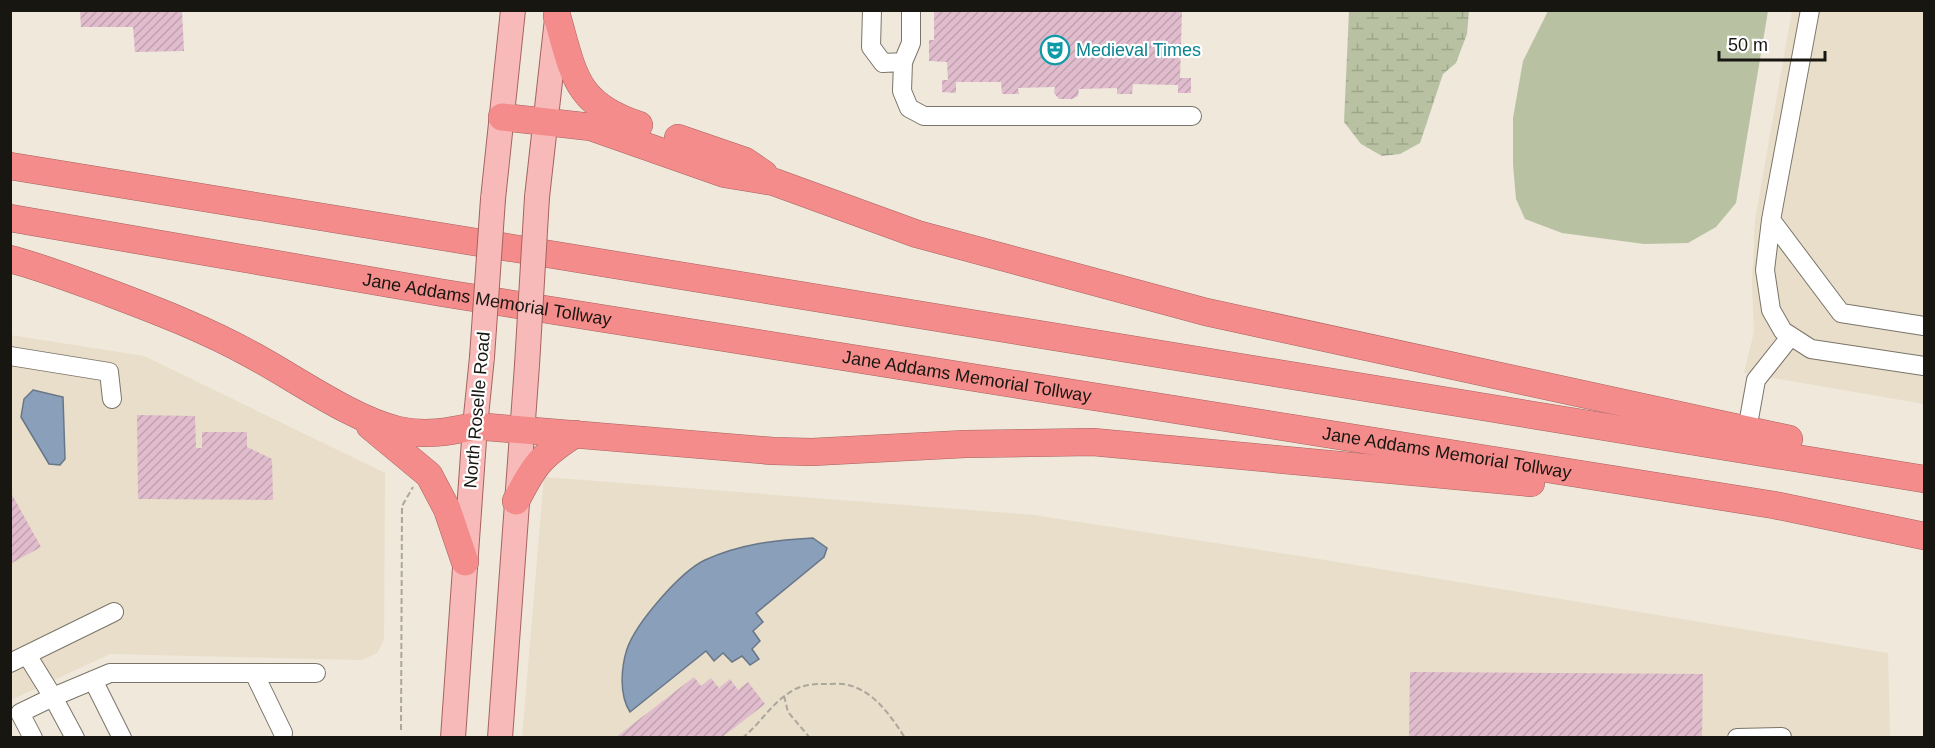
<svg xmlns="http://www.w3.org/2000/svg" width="1935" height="748" viewBox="0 0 1935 748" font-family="Helvetica,sans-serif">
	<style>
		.commercial { fill: #e8dec9 }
		.green { fill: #b8c2a2 }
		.wetland { fill: url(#wetland-marsh) }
		.water { fill: #8a9fba; stroke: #687687; stroke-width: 1.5 }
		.building { fill: url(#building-hatch) }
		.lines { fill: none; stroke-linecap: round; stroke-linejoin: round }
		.minor-casing { stroke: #7b7469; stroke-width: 20 }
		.major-casing { stroke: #a66360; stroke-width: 26 }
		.highway-casing { stroke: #a66360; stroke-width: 28 }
		.path { stroke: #aca79c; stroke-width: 2; stroke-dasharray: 6 3; stroke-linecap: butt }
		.minor { stroke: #fff; stroke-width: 18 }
		.major { stroke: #f8bab9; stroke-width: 24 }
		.highway { stroke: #f38c8a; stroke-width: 27 }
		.major-bridge-casing { stroke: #a66360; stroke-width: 26; stroke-linecap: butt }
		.major-bridge { stroke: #f8bab9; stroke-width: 24 }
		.labels { text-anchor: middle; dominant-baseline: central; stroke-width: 4.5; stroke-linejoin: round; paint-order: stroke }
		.culture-label { font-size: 18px; fill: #0d838f; stroke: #fff; text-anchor: start }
		.street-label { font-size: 18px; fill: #181611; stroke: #fff }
	</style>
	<defs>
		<pattern id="wetland-marsh" width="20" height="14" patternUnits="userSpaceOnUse" patternTransform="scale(1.5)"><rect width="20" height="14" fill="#b8c2a2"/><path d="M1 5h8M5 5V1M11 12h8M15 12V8" fill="none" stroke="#9da68a"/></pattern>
		<pattern id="building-hatch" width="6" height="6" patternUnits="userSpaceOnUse" patternTransform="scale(1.5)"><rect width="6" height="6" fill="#e0bccd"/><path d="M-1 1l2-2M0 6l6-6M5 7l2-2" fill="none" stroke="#bfa1af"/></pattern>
	</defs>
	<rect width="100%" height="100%" fill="#efe8db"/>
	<path class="commercial" d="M1792,11H1924V404L1744,373L1754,332L1752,283L1755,220Z
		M10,335L144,356L385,473L384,640L377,653L362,660L110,654L11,700Z
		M544,477L1034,515L1331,561L1888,653L1890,737L522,738Z"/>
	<path class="green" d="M1548,11H1768L1736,203L1716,227L1688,243L1644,244L1562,233L1525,219L1516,199L1513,164V118L1523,61Z"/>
	<path class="wetland" d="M1349,11H1469L1467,34L1456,63L1443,74L1420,143L1400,154L1382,156L1361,144L1344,122Z"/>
	<path class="water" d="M33,390L63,397L65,459L60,465L49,464L21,417L24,399Z
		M813,538L827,548L824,557L756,613L763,622L753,631L760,641L752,649L759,659L750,665L742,656L732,662L723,653L714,661L706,651L630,712C619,695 621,668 627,649C636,623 680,572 705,560C740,544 775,540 813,538Z"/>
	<path class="building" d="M80,10H182L184,51L135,52L133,27H81Z
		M934,10L1182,11L1180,78H1191V93H1178V85L1133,84L1132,94H1117V88L1079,89L1078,96L1072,99H1059L1054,93L1055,87L1018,88L1019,94H1002L1001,82H956V93L942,92V80H948L947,62L929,61V40H934Z
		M137,415L195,416L196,448H202V432H247V447L272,459L273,500L138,499Z
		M10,491L41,547L10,564Z
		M1410,672L1703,674L1702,738H1409Z
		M694,677L701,686L711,678L719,688L730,679L738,690L748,682L765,704L721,738H615Z"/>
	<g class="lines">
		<g class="minor-casing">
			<path id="minor" d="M872,10L871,47L883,63L903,62L911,43V10
				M1810,10L1771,220L1765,270L1771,310L1783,331L1811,349L1924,366
				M903,62L902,91L909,108L924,116H1192
				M1771,220L1841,313L1924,326
				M10,356L109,372L112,399
				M1747,430L1756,380L1791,336
				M27,655L53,697L20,713L33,738
				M10,663L114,612
				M254,673L283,733
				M93,680L122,738
				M75,738L53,697L110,673H316
				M1737,738L1782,737"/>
		</g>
		<g class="major-casing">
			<path id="major" d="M537,197L557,19
				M493,199L513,10
				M453,738L475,426L482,357
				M500,738L527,365"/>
		</g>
		<g class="highway-casing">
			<g id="highway">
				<path d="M557,16C574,75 575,104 639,125"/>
				<path d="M502,117L591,127L725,174L774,182L917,234L1206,312L1789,439"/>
				<path d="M678,138L745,161L764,174"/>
				<path d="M10,166L1924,479"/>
				<path id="s1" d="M10,218L443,293L1774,505L1924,536"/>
				<path d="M10,259C44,268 77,281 110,293C158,311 207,330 252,355C295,378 352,419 398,430C425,436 449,432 475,426L773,451L812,452L965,444L1093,442L1531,483"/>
				<path d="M370,426L429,475L447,509L465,562"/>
				<path d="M516,501C534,465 541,456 575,434"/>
			</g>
		</g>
		<path class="path" d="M784,696L788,712L810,738
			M401,730L402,506L413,487
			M742,738C758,726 767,710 782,698C797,686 806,684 825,684C832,684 841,683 848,685C874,691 891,716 905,738"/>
		<use href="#minor" class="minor"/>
		<use href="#major" class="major"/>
		<use href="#highway" class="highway"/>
		<g class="major-bridge-casing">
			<path id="major-bridge" d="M482,357L493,199
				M527,365L537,197"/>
		</g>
		<use href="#major-bridge" class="major-bridge"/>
	</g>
	<defs>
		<g id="theatre-ring" transform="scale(1.5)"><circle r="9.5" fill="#fff" stroke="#0f9aa8" stroke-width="1.5"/><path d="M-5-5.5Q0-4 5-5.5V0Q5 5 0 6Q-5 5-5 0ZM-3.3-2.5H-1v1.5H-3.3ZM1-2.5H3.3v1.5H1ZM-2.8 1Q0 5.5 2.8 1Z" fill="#0f9aa8"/></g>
	</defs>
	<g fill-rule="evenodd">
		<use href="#theatre-ring" x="1055" y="50"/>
	</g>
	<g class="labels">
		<g class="culture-label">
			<text x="1076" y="50">Medieval Times</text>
		</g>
		<g class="street-label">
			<text stroke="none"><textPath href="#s1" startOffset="484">Jane Addams Memorial Tollway</textPath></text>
			<text stroke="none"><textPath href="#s1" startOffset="970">Jane Addams Memorial Tollway</textPath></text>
			<text transform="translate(477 410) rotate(-85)">North Roselle Road</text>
			<text stroke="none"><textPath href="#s1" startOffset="1456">Jane Addams Memorial Tollway</textPath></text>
		</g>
	</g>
	<rect width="1935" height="748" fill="none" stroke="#181611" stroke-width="24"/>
	<path d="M1719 51v9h106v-9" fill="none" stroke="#181611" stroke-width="3"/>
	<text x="1728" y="51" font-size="18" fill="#181611" stroke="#ffffff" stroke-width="4.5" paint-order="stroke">50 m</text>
</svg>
